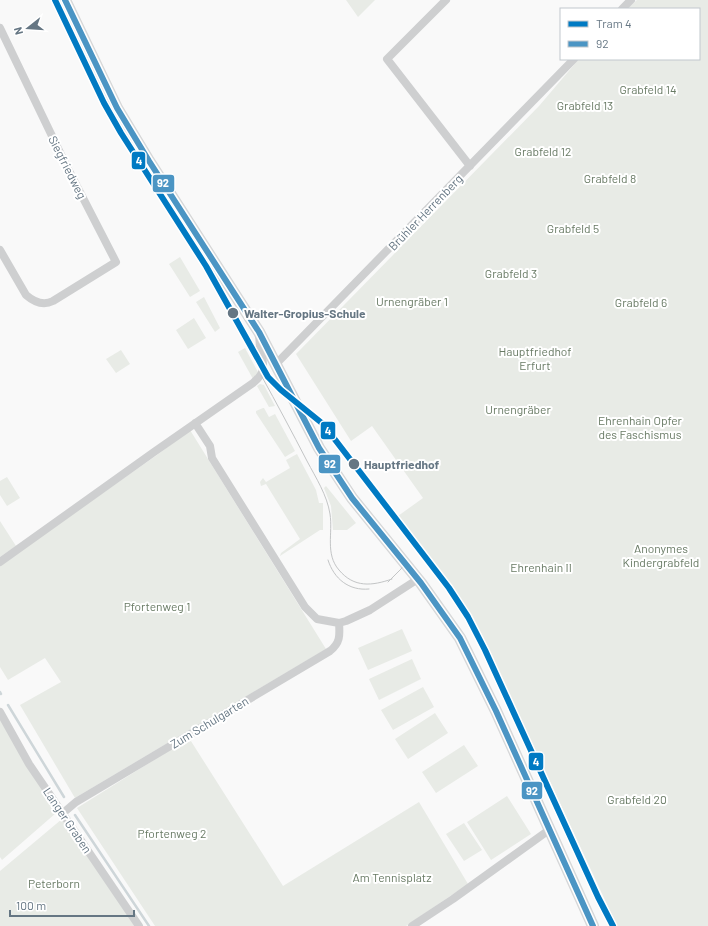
<svg xmlns="http://www.w3.org/2000/svg" width="708" height="926" viewBox="0 0 708 926" font-family="Barlow,sans-serif">
	<style>
		.green { fill: #e8ebe6 }
		.lines { fill: none; stroke-linecap: round; stroke-linejoin: round }
		.stream { stroke: #ced6d9; stroke-width: 2.5 }
		.major-casing { stroke: #d5d6d7; stroke-width: 12 }
		.minor { stroke: #cecfd0; stroke-width: 8 }
		.major { stroke: #e1e2e2; stroke-width: 10 }
		.tram { stroke: #c3c5c6; stroke-width: 1 }
		.bus-1-casing { stroke: #fff; stroke-width: 9 }
		.bus-1 { stroke: #4b95c4; stroke-width: 6 }
		.tram-1-casing { stroke: #fff; stroke-width: 9 }
		.tram-1 { stroke: #007ac3; stroke-width: 6 }
		.stop-dot { fill: #657683; stroke: #fff; stroke-width: 1.5 }
		.labels { text-anchor: middle; dominant-baseline: central; stroke-width: 4; stroke-linejoin: round; paint-order: stroke }
		.park-label { font-size: 12px; fill: #687a64; stroke: #fff }
		.street-label { font-size: 12px; fill: #657683; stroke: #fff }
		.stop-label { font-size: 12px; font-weight: bold; fill: #657683; stroke: #fff; text-anchor: start }
		.line-badge { stroke: #fff; stroke-width: 1.5 }
		.badge-label { font-size: 11px; text-anchor: middle; font-weight: bold; fill: #fff }
	</style>
	<rect width="100%" height="100%" fill="#f9f9f9"/>
	<path class="green" d="M346,0H375L358,17Z
		M637,0H708V926H617L479,629L461,600L398,516L423,498L372,426L351,441L296,354L539,106L579,59H699V9H627Z
		M180,257L200,291L190,297L169,264Z
		M204,297L220,328L215,332L196,302Z
		M194,318L206,338L188,349L176,330Z
		M245,348L259,374L253,379L238,352Z
		M121,350L130,364L116,373L106,359Z
		M260,384L264,385L275,406L269,407L257,386Z
		M263,408H264L269,417L275,414L295,451L285,457L256,413V411Z
		M190,430L326,649L75,798L20,705L61,682L45,658L8,680L0,667V565L157,455Z
		M297,454L316,490L319,503H323V530H320L280,556L281,553L300,539L266,484L261,486L260,482L263,478L266,482L290,468L286,460Z
		M7,477L20,498L7,506L0,495V481Z
		M326,486L356,523L347,530H333L331,506L324,488Z
		M0,521L16,546L0,557Z
		M402,629L412,651L368,670L358,648Z
		M412,659L421,679L379,700L369,679Z
		M423,687L434,707L393,730L381,710Z
		M435,713L448,733L408,759L395,739Z
		M0,719L56,810V813L2,860L0,857Z
		M189,738L283,886L419,802L468,884L406,926H155L77,808Z
		M464,745L478,766L436,793L422,772Z
		M507,796L531,834L491,860L467,822Z
		M62,819L136,926H0V871Z
		M464,823L482,850L464,861L446,834Z"/>
	<g class="lines">
		<path class="stream" d="M0,692L1,694
			M8,705L64,797
			M75,815L149,926"/>
		<g class="major-casing">
			<path id="major" d="M65,0L117,108L149,161L259,332L319,448L352,498L421,583L460,638L496,711L593,926"/>
		</g>
		<path class="minor" d="M446,0L387,59L470,166
			M622,9L631,0
			M0,28L66,165L116,262L53,301C43,306 34,302 26,295L0,250
			M276,364L574,59
			M195,423L210,446L212,458L305,607L317,619L339,623L346,621L370,610L418,579
			M0,562L154,452L253,383C266,372 264,367 261,351C259,346 260,340 259,335
			M0,712L29,764L139,926
			M63,813L76,802L330,651C340,643 340,636 339,623
			M412,926L453,899L549,830"/>
		<use href="#major" class="major"/>
		<path class="tram" d="M261,375C277,404 292,432 307,461C316,478 327,495 330,514C333,533 325,554 339,570C354,588 372,586 392,579
			M328,560C334,579 349,591 369,589
			M388,582L401,569L405,563"/>
		<g class="bus-1-casing">
			<path id="bus-1" d="M65,0L117,108L149,161L259,332L319,448L352,498L421,583L460,638L496,711L593,926"/>
		</g>
		<use href="#bus-1" class="bus-1"/>
		<g class="tram-1-casing">
			<path id="tram-1" d="M55,0L104,103L121,133L206,266L268,377L281,390L323,424L449,588L468,617L485,650L598,897L613,926"/>
		</g>
		<use href="#tram-1" class="tram-1"/>
	</g>
	<g class="stop-dot">
		<circle cx="233" cy="313" r="6"/>
		<circle cx="354" cy="464" r="6"/>
	</g>
	<g class="labels">
		<g class="park-label">
			<text x="648" y="89">Grabfeld 14</text>
			<text x="585" y="105">Grabfeld 13</text>
			<text x="543" y="151">Grabfeld 12</text>
			<text x="610" y="178">Grabfeld 8</text>
			<text x="573" y="228">Grabfeld 5</text>
			<text x="511" y="273">Grabfeld 3</text>
			<text x="412" y="301">Urnengräber 1</text>
			<text x="641" y="302">Grabfeld 6</text>
			<text x="535" y="351">Hauptfriedhof<tspan x="535" dy="14">Erfurt</tspan></text>
			<text x="518" y="409">Urnengräber</text>
			<text x="640" y="420">Ehrenhain Opfer<tspan x="640" dy="14">des Faschismus</tspan></text>
			<text x="661" y="548">Anonymes<tspan x="661" dy="14">Kindergrabfeld</tspan></text>
			<text x="541" y="567">Ehrenhain II</text>
			<text x="157" y="606">Pfortenweg 1</text>
			<text x="637" y="799">Grabfeld 20</text>
			<text x="172" y="833">Pfortenweg 2</text>
			<text x="392" y="877">Am Tennisplatz</text>
			<text x="54" y="883">Peterborn</text>
		</g>
		<g class="street-label">
			<text transform="translate(68 167) rotate(63)">Siegfriedweg</text>
			<text transform="translate(425 212) rotate(-46)">Brühler Herrenberg</text>
			<text transform="translate(209 722) rotate(-31)">Zum Schulgarten</text>
			<text transform="translate(68 820) rotate(56)">Langer Graben</text>
		</g>
		<g class="stop-label">
			<text x="244" y="313">Walter-Gropius-Schule</text>
			<text x="364" y="464">Hauptfriedhof</text>
		</g>
	</g>
	<g class="line-badge">
		<rect x="131" y="151" width="15" height="19" rx="4" fill="#007ac3"/>
		<rect x="152" y="174" width="23" height="19" rx="4" fill="#4b95c4"/>
		<rect x="320" y="421" width="16" height="19" rx="4" fill="#007ac3"/>
		<rect x="318" y="454" width="23" height="20" rx="4" fill="#4b95c4"/>
		<rect x="528" y="752" width="16" height="19" rx="4" fill="#007ac3"/>
		<rect x="521" y="781" width="22" height="19" rx="4" fill="#4b95c4"/>
	</g>
	<g class="badge-label">
		<text x="139" y="165">4</text>
		<text x="163" y="187">92</text>
		<text x="328" y="435">4</text>
		<text x="330" y="468">92</text>
		<text x="536" y="766">4</text>
		<text x="532" y="795">92</text>
	</g>
	<rect x="560" y="8" width="140" height="52" fill="#ffffff" stroke="#c1c8cd"/>
	<rect x="568" y="21" width="20" height="6" fill="#007ac3" stroke="#c1c8cd"/>
	<text x="596" y="28" font-size="12" fill="#657683">Tram 4</text>
	<rect x="568" y="41" width="20" height="6" fill="#4b95c4" stroke="#c1c8cd"/>
	<text x="596" y="48" font-size="12" fill="#657683">92</text>
	<g transform="translate(28 28) rotate(253)" stroke="#ffffff" stroke-width="3" paint-order="stroke">
	<path d="M0-3L7 15L0 10L-7 15Z" fill="#657683"/>
	<text y="-6" font-size="11" font-weight="bold" text-anchor="middle" fill="#657683">N</text>
	</g>
	<path d="M10 910v6h124v-6" fill="none" stroke="#657683" stroke-width="2"/>
	<text x="16" y="910" font-size="12" fill="#657683" stroke="#ffffff" stroke-width="3" paint-order="stroke">100 m</text>
</svg>
